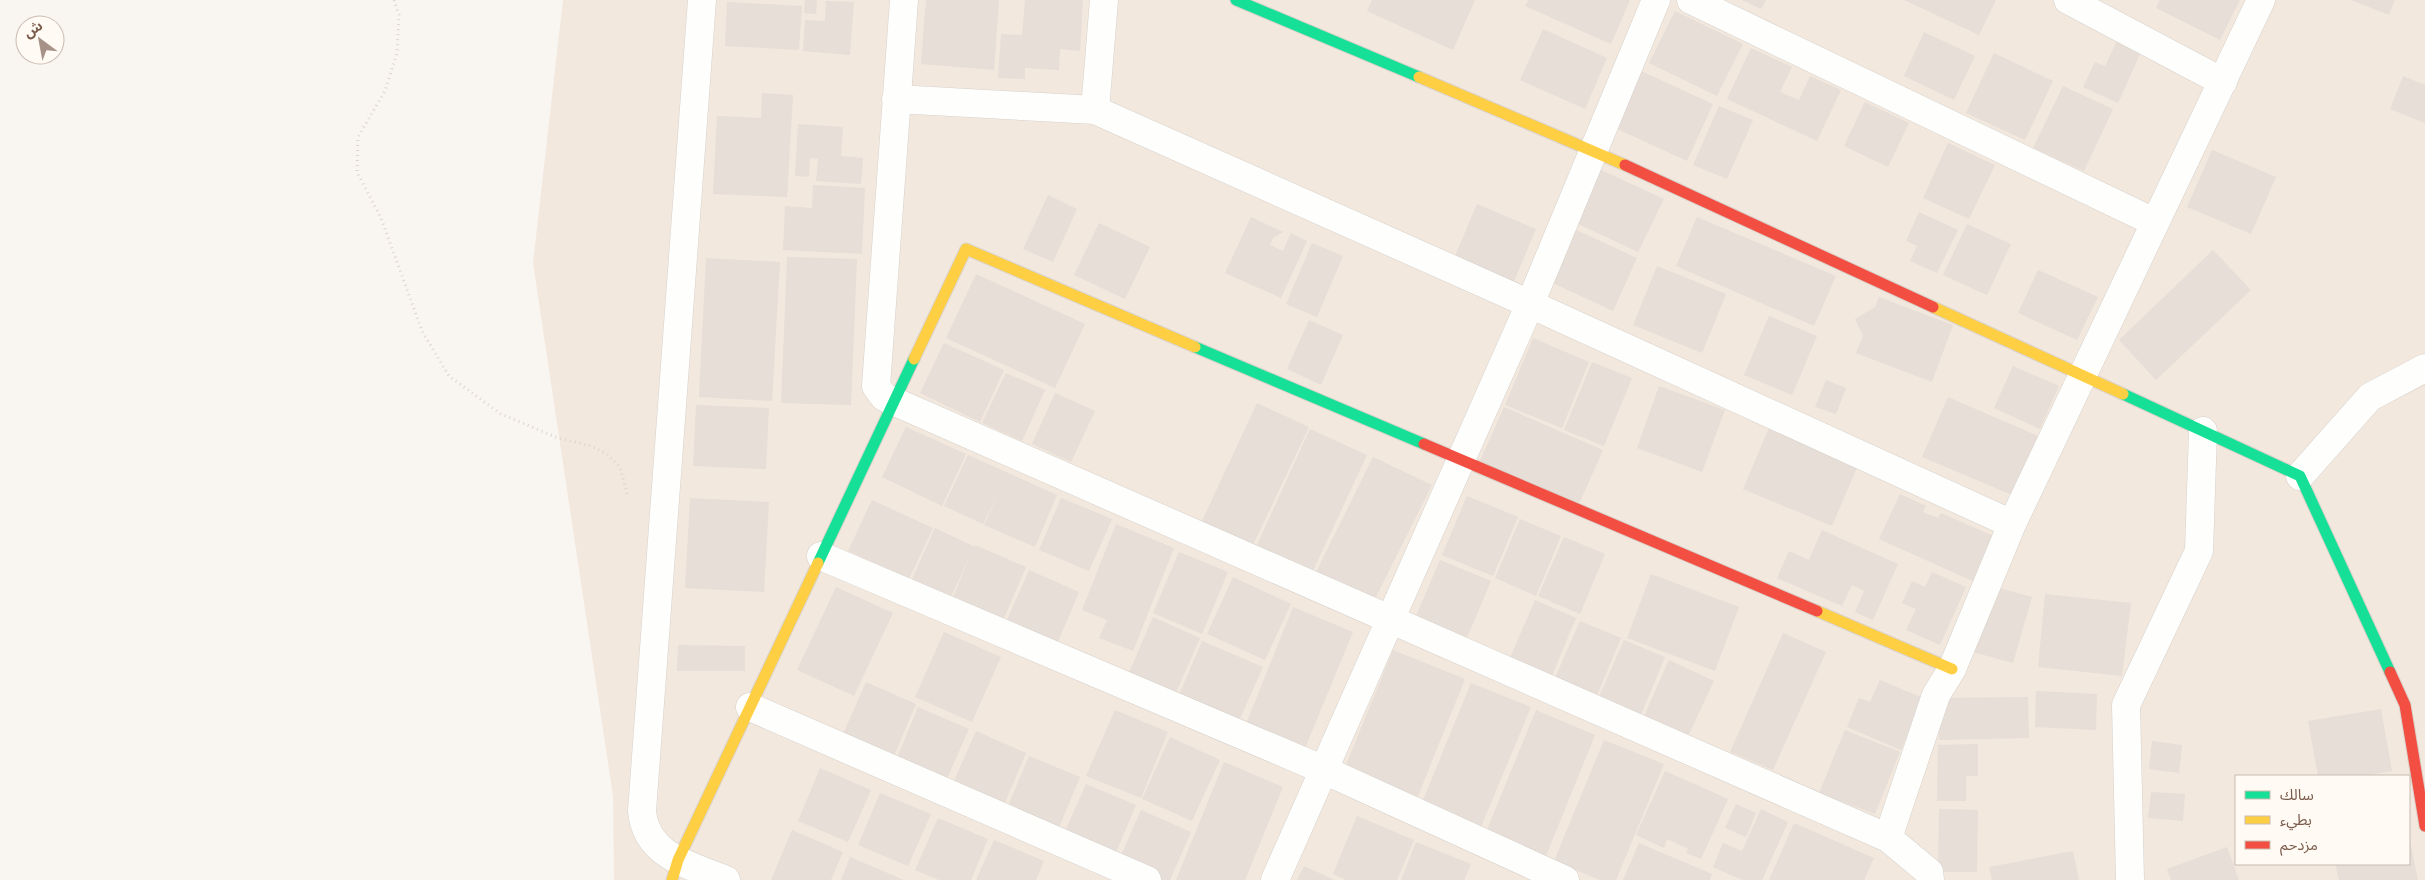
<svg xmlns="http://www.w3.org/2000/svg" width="2425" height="880" viewBox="0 0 2425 880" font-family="Signika,'Noto Sans Arabic',sans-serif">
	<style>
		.residential { fill: #f2e8de; fill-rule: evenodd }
		.building { fill: #e6ded7 }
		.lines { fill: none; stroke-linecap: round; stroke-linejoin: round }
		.street-casing { stroke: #d7d1cb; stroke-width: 29 }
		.fast-casing { stroke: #d9d2cb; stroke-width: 13 }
		.slow-casing { stroke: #d9d2cb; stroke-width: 13 }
		.jam-casing { stroke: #d9d2cb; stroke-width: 13 }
		.path { stroke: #dcd5d0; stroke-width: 3; stroke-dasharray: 1 4; stroke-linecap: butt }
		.street { stroke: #fefefd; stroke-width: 28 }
		.fast { stroke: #16e098; stroke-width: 11 }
		.slow { stroke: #ffcf43; stroke-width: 11 }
		.jam { stroke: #f24e42; stroke-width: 11 }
	</style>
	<rect width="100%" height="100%" fill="#f9f5f0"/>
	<path class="residential" d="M563,0H2425V880H614L613,796L533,263ZM2236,776H2409V864H2236Z"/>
	<path class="building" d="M805,0H817L816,14L804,13Z
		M926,0H999L994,70L921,64Z
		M1025,0H1083L1080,51L1060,49L1059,70L1025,68V79L998,78L1001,34L1022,35Z
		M1372,0H1475L1453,50L1367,11Z
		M1528,0H1630L1611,44L1525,6Z
		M1742,0H1766L1761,9Z
		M1904,0H1996L1979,35Z
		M2160,0H2240L2220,40L2156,8Z
		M2351,0H2395L2389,15Z
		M826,1L854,2L850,55L803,51L805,20L825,21Z
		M727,2L802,6L799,50L725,46Z
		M1675,11L1743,44L1717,96L1649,63Z
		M1543,29L1607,58L1585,109L1520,80Z
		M1924,32L1975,56L1954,100L1904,76Z
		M2117,41L2141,52L2118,103L2083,87L2095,62L2105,66Z
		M1751,48L1792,67L1780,92L1799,100L1810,76L1841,90L1817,141L1727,99Z
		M1994,53L2053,81L2025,140L1966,113Z
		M1641,71L1713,104L1687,161L1615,128Z
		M2403,76L2425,85V123L2390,109Z
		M2063,86L2113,109L2084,171L2033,148Z
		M762,93L793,95L787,197L713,194L717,116L761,118Z
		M1865,102L1909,123L1888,167L1844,146Z
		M1719,106L1753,120L1727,179L1693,165Z
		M798,124L843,127L841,156L863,158L861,184L816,181L818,159L810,158L809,177L795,176Z
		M1948,143L1995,165L1969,219L1923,198Z
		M2212,150L2276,177L2251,234L2187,207Z
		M1599,169L1664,199L1638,252L1574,222Z
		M813,185L865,188L862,254L783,250L785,206L812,208Z
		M1048,195L1077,209L1053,262L1023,249Z
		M1477,204L1536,229L1512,286L1453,261Z
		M1919,212L1958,230L1937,273L1910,261L1917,246L1906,241Z
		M1251,217L1283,232L1273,238L1270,245L1283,251L1291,233L1307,241L1281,298L1225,273Z
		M1697,217L1836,276L1814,326L1676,266Z
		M1099,223L1150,247L1125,299L1074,275Z
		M1967,224L2011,244L1987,295L1943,275Z
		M1570,227L1637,258L1613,311L1546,280Z
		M1312,243L1343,256L1317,317L1286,304Z
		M2213,250L2251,290L2156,380L2119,340Z
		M787,257L857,259L851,405L781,403Z
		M706,258L780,262L772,401L699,397Z
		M1657,266L1726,294L1702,353L1633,325Z
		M2038,270L2098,297L2077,340L2018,313Z
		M976,274L1085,324L1055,388L946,338Z
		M1879,297L1953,325L1932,382L1856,353L1863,336L1855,319L1875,307Z
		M1769,316L1817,336L1792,395L1744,375Z
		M1309,320L1343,335L1321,385L1287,369Z
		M1533,338L1589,362L1562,428L1505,405Z
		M944,343L1004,370L980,422L920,393Z
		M1592,362L1632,378L1604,446L1564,430Z
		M2013,366L2059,386L2040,429L1994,408Z
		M1006,373L1045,390L1022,441L982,423Z
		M1826,380L1846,388L1836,414L1815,407Z
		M1659,386L1725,410L1702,472L1637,448Z
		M1055,393L1095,411L1071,462L1032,444Z
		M1948,397L2038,436L2012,495L1922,457Z
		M1257,403L1309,427L1252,547L1201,523Z
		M696,405L769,408L766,469L693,466Z
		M1504,407L1603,450L1578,506L1479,463Z
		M906,427L966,454L942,506L882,477Z
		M1769,428L1858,465L1832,526L1743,489Z
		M1310,429L1367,455L1311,575L1255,549Z
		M968,455L1057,495L1035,547L984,525L999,492L983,524L944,506Z
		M1373,457L1432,485L1373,603L1315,574Z
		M1900,494L1926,506L1923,512L1938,518L1941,513L1998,538L1977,583L1879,539Z
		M1467,496L1518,517L1493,576L1442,555Z
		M690,498L769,502L764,592L685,588Z
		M1061,498L1112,519L1089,571L1039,550Z
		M872,500L933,528L909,579L848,551Z
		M1520,519L1561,536L1536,596L1495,578Z
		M1116,524L1174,548L1133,651L1099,638L1107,620L1082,610Z
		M935,528L975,547V545L1026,567L1004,618L953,597L972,551L951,597L912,579Z
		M1822,530L1898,564L1873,620L1855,612L1864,591L1852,585L1842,606L1777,578L1789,551L1809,560Z
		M1564,537L1605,554L1580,614L1538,596Z
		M1179,552L1228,572L1202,634L1153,613Z
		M1440,560L1491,581L1466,640L1415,618Z
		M1029,570L1079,592L1057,644L1006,622Z
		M1932,572L1966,587L1940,645L1906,630L1916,609L1902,603L1912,581L1925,587Z
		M1651,574L1739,607L1715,671L1627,638Z
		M1233,577L1291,604L1265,660L1207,634Z
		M1992,586L2032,597L2013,663L1973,652Z
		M836,587L893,613L854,696L797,670Z
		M2045,594L2131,603L2122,676L2038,667Z
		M1535,600L1576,618L1551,678L1509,660Z
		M1293,607L1353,632L1303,753L1244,729Z
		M1153,617L1200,638L1174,697L1127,677Z
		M1580,621L1621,638L1596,698L1554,680Z
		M944,632L1001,657L972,722L915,697Z
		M1783,633L1826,652L1773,770L1730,752Z
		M1624,640L1665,657L1640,717L1598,699Z
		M1202,641L1263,667L1238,723L1178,697Z
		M678,645L745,646V671H677Z
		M1393,650L1465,679L1416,801L1343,772Z
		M1669,660L1714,681L1688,736L1644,716Z
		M1880,680L1923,698L1901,750L1847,727L1859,698L1870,702Z
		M866,682L916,704L894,756L843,734Z
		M1471,683L1531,707L1480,829L1421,805Z
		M2036,691L2097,694L2096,730L2035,727Z
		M2028,697L2029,738L1939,740V698Z
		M918,707L969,729L946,781L896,760Z
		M2381,709L2392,771L2361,776H2318L2308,721Z
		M1115,710L1168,732L1141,798L1086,776Z
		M1536,710L1595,735L1546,856L1486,832Z
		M1845,730L1900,752L1875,814L1819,793Z
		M976,731L1026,753L1004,805L953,783Z
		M1170,737L1220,760L1192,821L1142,799Z
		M1604,740L1664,764L1616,880H1600L1554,861Z
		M2152,741L2182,745L2179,773L2149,769Z
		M1978,744V776H1966V801H1937L1938,745Z
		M1029,756L1080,777L1058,830L1007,808Z
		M1224,762L1283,787L1245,880H1176Z
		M820,768L871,790L848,842L798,821Z
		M1665,771L1728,799L1701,859L1686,853L1688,849L1667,839L1664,848L1636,835Z
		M1086,784L1136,805L1114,857L1063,836Z
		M2151,792L2185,794L2183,821L2148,818Z
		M880,793L931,814L908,866L858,845Z
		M1736,804L1756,813L1746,837L1725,828Z
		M1761,809L1788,822L1762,880H1742L1713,867L1723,843L1742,851Z
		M1939,809L1978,810L1977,872H1938Z
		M1141,810L1191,832L1170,880H1159L1118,862Z
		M1357,816L1414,840L1397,880H1346L1333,874Z
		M938,818L988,839L971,880H939L915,870Z
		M1794,823L1874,858L1864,880H1769Z
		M792,830L843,852L831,880H771Z
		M994,840L1044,861L1036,880H976Z
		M2410,841L2418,880H2339L2335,864H2409Z
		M1416,842L1471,864L1464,880H1401Z
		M1639,843L1712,874L1710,880H1623Z
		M2227,847L2239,880H2171L2167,869Z
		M2073,851L2079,880H1992L1989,867Z
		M850,857L904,880H841Z
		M1304,866L1335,880H1297Z"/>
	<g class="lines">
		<g class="street-casing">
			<path id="street" d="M702,0L642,811C646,856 690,865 726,880
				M904,0L876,386L884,397L1888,838L1929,872L1930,880
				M1691,0L2154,222
				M2068,0L2223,82
				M896,99L1095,110L1104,0
				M1095,110L1530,304L2012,524
				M2300,476L2370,397L2425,368
				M821,556L1324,770L1565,880
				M750,707L1147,880
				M1888,838L1936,695L1952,669L2012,524L2261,0
				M1275,880L1530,304L1656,0
				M2130,880L2126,705L2199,551L2203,431"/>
		</g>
		<g class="fast-casing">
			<path id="fast" d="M1236,0L1419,77
				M1195,347L1424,444
				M2123,394L2300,476L2390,672
				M818,563L914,359"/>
		</g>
		<g class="slow-casing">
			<path id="slow" d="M1419,77L1625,165
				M1933,307L2123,394
				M914,359L966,249L1195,347
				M1817,611L1952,669
				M672,880L678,860L818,563"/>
		</g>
		<g class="jam-casing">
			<path id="jam" d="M1625,165L1933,307
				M1424,444L1817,611
				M2390,672L2405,705L2425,826"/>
		</g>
		<path class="path" d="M394,0L399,15L397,53L385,91L358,137L357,172L381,218L422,331L449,376L501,414L558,438L591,446L607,454L620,467L628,497"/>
		<use href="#street" class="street"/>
		<use href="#fast" class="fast"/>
		<use href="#slow" class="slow"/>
		<use href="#jam" class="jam"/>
	</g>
	<rect x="2235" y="775" width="175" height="90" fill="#fffaf3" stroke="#cabbb1"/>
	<rect x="2245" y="791" width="25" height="8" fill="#16e098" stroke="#cabbb1"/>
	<text x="2280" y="800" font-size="15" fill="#7a5c4d">سالك</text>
	<rect x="2245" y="816" width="25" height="8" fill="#ffcf43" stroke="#cabbb1"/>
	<text x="2280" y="825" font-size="15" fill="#7a5c4d">بطيء</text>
	<rect x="2245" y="841" width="25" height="8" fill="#f24e42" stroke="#cabbb1"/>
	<text x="2280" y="850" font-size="15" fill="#7a5c4d">مزدحم</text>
	<g transform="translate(40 40) rotate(328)"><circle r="24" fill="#fffaf3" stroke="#cabbb1"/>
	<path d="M0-4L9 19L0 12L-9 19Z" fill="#a69286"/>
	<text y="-8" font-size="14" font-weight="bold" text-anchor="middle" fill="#7a5c4d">ش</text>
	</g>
</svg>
